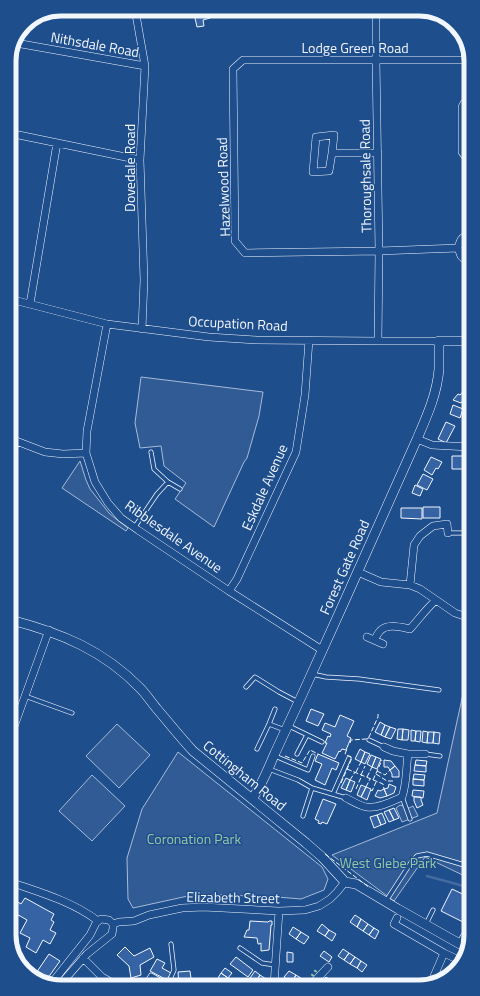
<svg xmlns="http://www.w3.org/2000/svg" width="480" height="996" viewBox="0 0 480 996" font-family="'Titillium Web',sans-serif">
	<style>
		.built { fill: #305b95; stroke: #a8bbd7 }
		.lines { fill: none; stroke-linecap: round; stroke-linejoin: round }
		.stream { stroke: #446ba0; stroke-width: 2.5 }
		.building { fill: #3563a3; stroke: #f2f6ff }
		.service-casing { stroke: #f2f6ff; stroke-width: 5 }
		.minor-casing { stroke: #f2f6ff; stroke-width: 8 }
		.tertiary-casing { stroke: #f2f6ff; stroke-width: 10 }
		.service { stroke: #1f4e8c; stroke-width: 3.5 }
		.minor { stroke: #1f4e8c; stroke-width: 7 }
		.tertiary { stroke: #1f4e8c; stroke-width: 9 }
		.hedge { stroke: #97c8a6; stroke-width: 3; stroke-dasharray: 2 3; stroke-linecap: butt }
		.fence { stroke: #f2f6ff; stroke-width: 1; stroke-dasharray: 5 2; stroke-linecap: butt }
		.labels { text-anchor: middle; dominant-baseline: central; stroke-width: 3; stroke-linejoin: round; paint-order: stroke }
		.street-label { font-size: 14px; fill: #f2f6ff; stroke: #1f4e8c }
		.park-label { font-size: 14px; fill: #97c8a6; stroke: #1f4e8c }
		.rim { fill: none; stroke: #f2f6ff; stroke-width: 5 }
	</style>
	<rect width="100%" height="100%" fill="#1f4e8c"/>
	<path class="built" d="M141,377L263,392L259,416L247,458L244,462L214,527L175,499L186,483L164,466L161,446L140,448L135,423Z
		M80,461L86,480L90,489L109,513L116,519L128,528L126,531L62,488Z
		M470,670L471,879L425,857L394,901L332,855L437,813L468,671Z
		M117,724L150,755L119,788L86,756Z
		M178,752L322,867L328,879L324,890L301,899L277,897L197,894L133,908L128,899L127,858L142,809Z
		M92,775L125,806L92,841L59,811Z
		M400,805L409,808L413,806L418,816L402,822L396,808Z"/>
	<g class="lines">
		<path class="stream" d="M427,876L471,888"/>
	</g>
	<path class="building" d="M193,9H206V11H208L210,18L203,20L204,26L197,27Z
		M467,387L469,388V401L468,402L464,399L461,403L453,400L458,394L460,395Z
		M453,405L463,409L460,418L450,414Z
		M446,422L455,426L446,443L438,439Z
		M452,456H467V469H452Z
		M431,457L442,462L438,469L436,468L432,475L424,470Z
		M423,474L433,479L427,490L417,485Z
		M415,485L423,489L420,496L412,493Z
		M423,507H440V518H423Z
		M401,508H422V519L401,518Z
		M311,709L324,714L318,726L306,721Z
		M340,715L354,721L347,736L351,738L346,750L342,749L340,752L339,751L335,759L322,753L327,743H325L328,736L330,737L331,734L322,730L325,723L335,727Z
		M380,722L385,725L381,735L375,732Z
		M385,725L390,727L385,737L381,735Z
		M390,727L396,729L391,739L385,737Z
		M398,729H403L402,740L397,739Z
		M403,729L409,730L408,740H402Z
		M411,730L416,731L415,741H411Z
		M416,731H421L420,742L415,741Z
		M423,731L428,732L427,743L422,742Z
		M428,732H434L433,743H427Z
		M434,732L440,733L439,744L433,743Z
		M360,749L365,752L361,762L355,759Z
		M365,752L370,754L365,764L361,762Z
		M318,754L339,763L336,770L332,768L325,785L315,780L322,764L315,761Z
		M371,755L376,757L372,767L367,764Z
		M376,757L381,759L377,769L372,767Z
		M384,760L391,761L395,766L390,770L388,767H384Z
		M416,760L427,761L426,766L415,765Z
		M415,765L426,766V772L414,771Z
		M395,766L399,771V777H392V774L390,770Z
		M414,774L425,775L424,780L413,779Z
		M346,778L350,780L346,790L341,788Z
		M413,779L424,780V786L413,785Z
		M350,780L355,782L351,792L346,790Z
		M389,784L396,787L394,793L387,796L384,789L388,788Z
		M361,785L366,787L361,797L357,795Z
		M366,787L371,789L367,800L361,797Z
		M384,789L387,796L380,798L375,796L378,790L380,791Z
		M413,790L424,791L423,798L412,796Z
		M414,797H421V800L423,805L417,808L414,801Z
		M323,799L336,804L327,824L322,822L321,824L318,823L319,821L315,819Z
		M394,808L399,818L394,820L389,810Z
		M389,810L394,820L389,822L384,812Z
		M382,813L386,823L381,825L377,815Z
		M377,815L381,825L374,828L370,817Z
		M452,889L471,898V926L441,911Z
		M25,898L54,914L51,920L54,922L50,930L56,933L50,944L43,940L36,953L26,947L30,938L20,933L27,920L13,912V899L21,904Z
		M355,915L361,919L357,927L350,922Z
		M361,919L368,924L363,931L357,927Z
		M250,921L268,922L269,921H272V925H271L269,950L261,951V943L259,944H258L257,938L244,937L247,930H249Z
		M322,924L329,930L325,936L317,931Z
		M368,924L374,928L369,935L363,931Z
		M293,927L301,932L296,939L289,934Z
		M374,928L379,931L375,939L369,935Z
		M329,930L336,934L332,941L325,936Z
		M301,932L309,937L304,944L296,939Z
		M125,947L134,956L150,948L154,957L140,965L141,975L131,978L129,966L117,955Z
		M343,949L349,953L344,960L338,956Z
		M324,951L332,957L329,962L320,956Z
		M287,952L293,953V962H287Z
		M349,953L355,957L350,964L344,960Z
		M49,954L60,961L45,982L29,976L30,974L34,976Z
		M236,957L253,970L248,977L230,964Z
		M355,957L361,961L357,968L350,964Z
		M157,959L165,963L162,968L171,973L167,980L150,971Z
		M361,961L367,965L362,972L357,968Z
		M225,968L232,973L228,978L221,973Z
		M190,971L192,986H179L178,972Z
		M255,971L260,975L256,982L250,978Z
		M289,971L296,975L292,982L284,977Z
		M221,973L228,978L225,983L218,978Z
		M260,975L266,979L263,985H260L256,982Z
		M296,975L304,980L302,984L296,985L292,982Z
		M326,977L336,984H320Z"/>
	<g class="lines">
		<g class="service-casing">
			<path id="service" d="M151,452L154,469L168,482L180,489
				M134,528L157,494L168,482
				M448,533H469
				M312,674L326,677L359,679L439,690
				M246,687L255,677L279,692L298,702
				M25,696L72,713
				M269,724L285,730
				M289,726L322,742
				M369,740L384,747
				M257,749L269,724L275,709
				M297,754L307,735
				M425,754L440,756
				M275,756L308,770L313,756
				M269,769L298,780L312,788L346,798
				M333,794L349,758
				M402,797L410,819
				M303,816L312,788
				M386,901L412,861L417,856L427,854L471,867
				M426,924L433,910
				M459,942L467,929L471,930
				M240,948L262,963L275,965
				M144,986L151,975L168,985
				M167,986L174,970L171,944"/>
		</g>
		<g class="minor-casing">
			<path id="minor" d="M135,9L145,66L140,160L144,280L142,329
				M376,9V60L379,251L378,341
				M16,43L145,66
				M467,60H243L233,69L235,241L245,253L379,251L458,248C460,241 461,237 468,235
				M467,102L464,103L462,107V152L465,156L468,157
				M9,133L140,160
				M332,153L334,135L316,137L313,172L329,171L332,153H378
				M458,248L461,256L465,260H468
				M10,299L107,324L209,337L256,340L378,341H439
				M30,304L57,143
				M107,324L87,431L86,453L95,482L108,503L121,518L138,530L229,591L322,650
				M11,439L45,452L63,454L86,453
				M417,439L432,445L469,447
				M11,456L16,441
				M358,572L381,582L410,585L420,589L455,613L470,618
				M410,585L414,545L420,536L429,529L433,526L447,524L448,533
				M229,591L237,579L296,452L305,395L309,340
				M367,637L383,644
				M375,640C376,637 378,633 380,631C387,623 401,627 410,629C419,619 426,609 436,600
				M12,732L49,630
				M384,747L393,751L408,754H425
				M346,798C352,801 362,807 367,807C377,809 393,801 402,797C407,783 406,768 408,754
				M13,883C42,893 73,902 98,921
				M397,918L394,924L444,953L463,962
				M113,924L119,922L134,921L149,915L182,908L203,907L279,911L305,910L319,906L330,899L337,892L345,882
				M83,958L102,977L118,986
				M431,983L444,953
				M51,984L90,935L96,923L101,919L109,920L113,924V928L112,934L87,954L58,987
				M312,984L328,967
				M274,985L279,911"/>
		</g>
		<g class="tertiary-casing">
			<path id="tertiary" d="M11,620C61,633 103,650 140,688C146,694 151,702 157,709C169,723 180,737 193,751L306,843L322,857L345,882L356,884L398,909L467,948
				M252,799C262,785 268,769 275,753C284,734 293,714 302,695C341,610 379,524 417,439C427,416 437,394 439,369C439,360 439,350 439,341H468"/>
		</g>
		<use href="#service" class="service"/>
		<use href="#minor" class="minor"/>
		<use href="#tertiary" class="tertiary"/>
		<path class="hedge" d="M306,984L317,969"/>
		<path class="fence" d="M350,743L351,740L366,739L369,737L378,717V714
			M285,756L302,763L310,750L318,754
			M347,769L383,784L384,789
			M377,771L385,775L390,770
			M356,772L361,762
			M376,774L387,781H394
			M361,775L365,766
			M367,777L372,767
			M350,780L355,772
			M373,780L382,760
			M341,783L352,758L345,754L347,749
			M366,787L370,779
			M356,789L362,775
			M371,790L372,791L376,782
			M325,854L370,888"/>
	</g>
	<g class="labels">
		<g class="street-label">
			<text transform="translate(95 44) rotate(10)">Nithsdale Road</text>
			<text x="355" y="47">Lodge Green Road</text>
			<text transform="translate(129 168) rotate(-90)">Dovedale Road</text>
			<text transform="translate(365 176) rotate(-91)">Thoroughsale Road</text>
			<text transform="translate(223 187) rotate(-92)">Hazelwood Road</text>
			<text transform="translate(238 323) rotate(3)">Occupation Road</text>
			<text transform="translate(264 487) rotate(-66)">Eskdale Avenue</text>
			<text transform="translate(174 536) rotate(35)">Ribblesdale Avenue</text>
			<text transform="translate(344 567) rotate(-66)">Forest Gate Road</text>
			<text transform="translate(245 775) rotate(39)">Cottingham Road</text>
			<text transform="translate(233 897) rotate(1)">Elizabeth Street</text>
		</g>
		<g class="park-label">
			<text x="194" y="838">Coronation Park</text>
			<text x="388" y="862">West Glebe Park</text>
		</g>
	</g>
	<path d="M0 0H480V996H0ZM61 16H419A45 45 0 0 1 464 61V935A45 45 0 0 1 419 980H61A45 45 0 0 1 16 935V61A45 45 0 0 1 61 16Z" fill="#1f4e8c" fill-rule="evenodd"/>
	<path class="rim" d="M61 16H419A45 45 0 0 1 464 61V935A45 45 0 0 1 419 980H61A45 45 0 0 1 16 935V61A45 45 0 0 1 61 16Z"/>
</svg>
